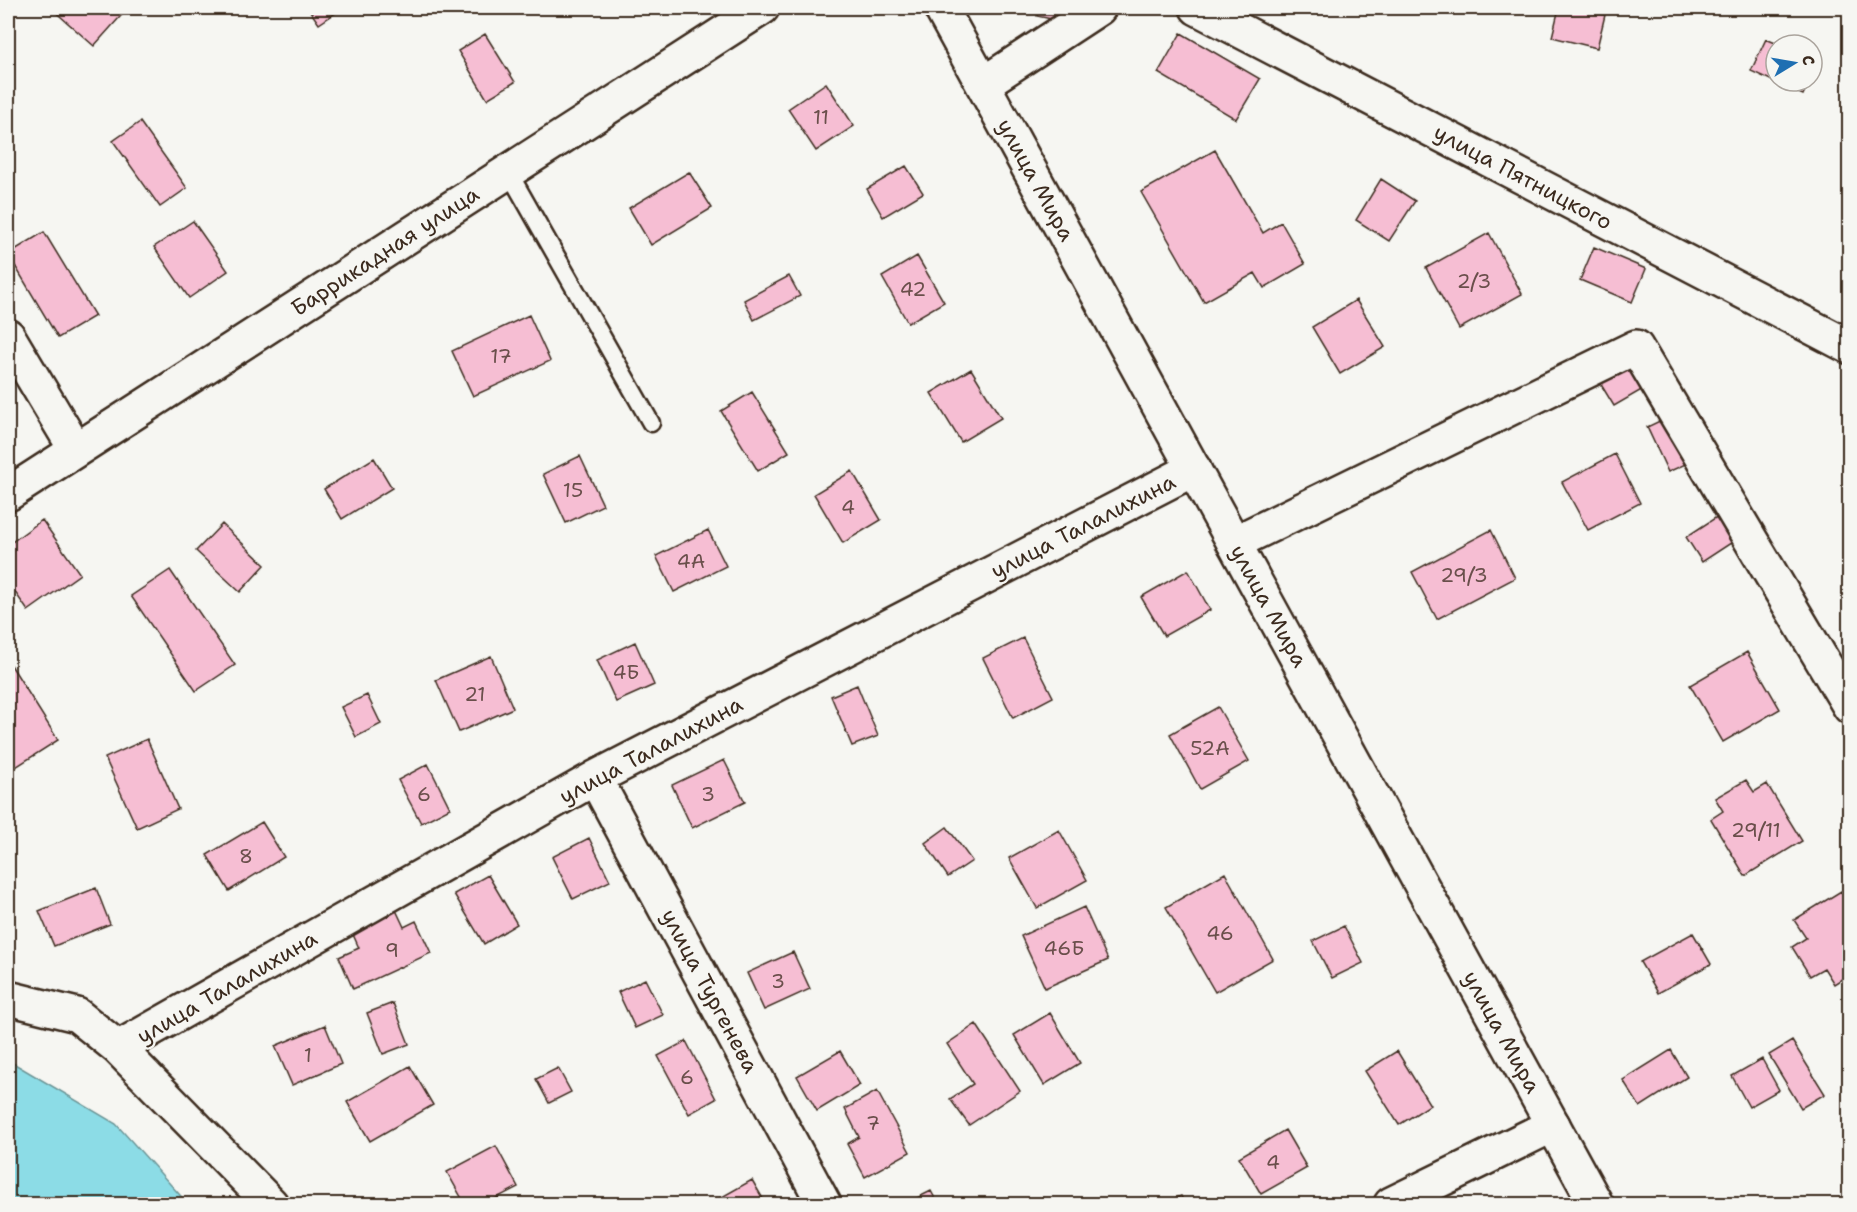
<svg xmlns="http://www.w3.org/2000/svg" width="1857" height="1212" viewBox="0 0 1857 1212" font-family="'Shantell Sans',sans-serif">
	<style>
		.water { fill: #8cdce6; stroke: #6c9596; stroke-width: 1.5 }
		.building { fill: #f6bed3; stroke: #3b2a1e; stroke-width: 1.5 }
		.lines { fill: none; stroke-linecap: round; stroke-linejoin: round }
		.lane-casing { stroke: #3b2a1e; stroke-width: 21 }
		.street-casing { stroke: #3b2a1e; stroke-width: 38 }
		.secondary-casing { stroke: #3b2a1e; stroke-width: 38 }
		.lane { stroke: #f6f6f2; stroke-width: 16 }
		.street { stroke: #f6f6f2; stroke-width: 33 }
		.secondary { stroke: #f6f6f2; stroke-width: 33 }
		.labels { text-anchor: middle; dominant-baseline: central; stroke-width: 4.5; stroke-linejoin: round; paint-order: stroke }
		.number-label { font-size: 20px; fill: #6a4f4b }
		.street-label { font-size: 22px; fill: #3b2a1e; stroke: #f6f6f2 }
	</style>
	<rect width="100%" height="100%" fill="#f6f6f2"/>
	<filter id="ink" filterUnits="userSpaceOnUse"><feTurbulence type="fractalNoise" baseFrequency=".0167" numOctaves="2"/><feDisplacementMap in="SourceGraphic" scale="12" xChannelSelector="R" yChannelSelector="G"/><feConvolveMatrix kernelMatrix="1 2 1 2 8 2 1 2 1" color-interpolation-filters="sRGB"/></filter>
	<g filter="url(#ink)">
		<path class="water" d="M8,1060L116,1124L188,1204H8Z"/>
		<path class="building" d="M51,8H128L94,46Z
			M308,8H343L319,24Z
			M1039,8H1075L1071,23L1037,16Z
			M1559,8H1571L1605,15L1597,48L1552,37Z
			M1181,33L1260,79L1236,119L1158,73Z
			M485,34L515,82L487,99L458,51Z
			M1766,39L1780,45H1776V81H1809L1803,95L1751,71Z
			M826,83L854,126L816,151L788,109Z
			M140,122L187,188L160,207L113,141Z
			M1215,150L1263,233L1281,222L1305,264L1264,288L1255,273L1204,302L1141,192Z
			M906,166L923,193L883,217L867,189Z
			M689,172L712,208L651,245L629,208Z
			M1381,179L1415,201L1389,241L1356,220Z
			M193,221L228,271L189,298L154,247Z
			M44,232L95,316L58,338L8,254Z
			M1489,233L1522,294L1459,329L1426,268Z
			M1594,247L1646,269L1632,302L1580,280Z
			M917,256L944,302L908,323L882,277Z
			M789,276L800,296L754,320L744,300Z
			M1356,300L1385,347L1340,374L1312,327Z
			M529,315L550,361L473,396L452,351Z
			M1632,365L1645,388L1614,406L1600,383Z
			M971,369L1001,418L961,442L931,393Z
			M752,392L789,452L758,471L721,411Z
			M1666,418L1688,463L1668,472L1647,427Z
			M1615,454L1640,503L1588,530L1562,482Z
			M580,456L603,505L566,523L543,474Z
			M374,458L392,488L342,519L324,489Z
			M852,471L881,520L843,543L814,494Z
			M1718,516L1734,541L1702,562L1686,537Z
			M42,520L80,574L28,611L8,582V545Z
			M222,524L265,565L240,592L196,551Z
			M708,530L726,566L674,592L656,556Z
			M1491,530L1515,578L1437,619L1412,572Z
			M170,570L235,665L196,691L131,596Z
			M1188,570L1210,610L1164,636L1141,597Z
			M1023,638L1053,697L1013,718L983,658Z
			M635,642L654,685L616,702L597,660Z
			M1747,652L1780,709L1723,742L1690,685Z
			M491,656L513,708L459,732L436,680Z
			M11,665L58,740L8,772V667Z
			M857,685L878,736L852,746L831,696Z
			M367,695L381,724L356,737L341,707Z
			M1218,707L1249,761L1200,789L1170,734Z
			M147,739L178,809L137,828L105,758Z
			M724,760L745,802L692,828L672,785Z
			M428,764L450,808L421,823L398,780Z
			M1746,780L1754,792L1767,784L1802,841L1745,876L1711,819L1723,811L1715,798Z
			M262,822L284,857L229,891L207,855Z
			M947,827L972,861L948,877L925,843Z
			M1059,830L1087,880L1037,908L1009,858Z
			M589,838L610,881L573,899L552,857Z
			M1225,873L1273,959L1215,992L1166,907Z
			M488,875L517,924L484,944L454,894Z
			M96,888L110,924L54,946L39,911Z
			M1841,891L1850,903V974L1834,984L1824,968L1810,976L1792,947L1806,938L1794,920Z
			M1084,907L1108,960L1045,988L1021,936Z
			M396,910L404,927L416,921L431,953L353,989L339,957L359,948L351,930Z
			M1344,926L1363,963L1332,978L1313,941Z
			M1693,933L1711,964L1658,993L1640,962Z
			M793,952L810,989L764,1010L747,973Z
			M645,979L663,1015L635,1028L618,992Z
			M393,1003L409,1044L383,1054L367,1013Z
			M1050,1013L1080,1063L1044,1085L1014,1035Z
			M976,1024L1020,1091L969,1125L950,1099L973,1084L947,1044Z
			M325,1025L341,1064L292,1085L275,1046Z
			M686,1041L716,1099L689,1114L658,1056Z
			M1792,1041L1825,1094L1801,1108L1769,1055Z
			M1671,1050L1687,1077L1640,1107L1623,1080Z
			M840,1051L860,1085L817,1111L797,1076Z
			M1397,1051L1430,1105L1399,1125L1365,1071Z
			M1762,1059L1779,1090L1749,1107L1732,1076Z
			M410,1066L433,1105L370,1141L347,1102Z
			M558,1068L571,1092L549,1103L536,1079Z
			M877,1091L910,1152L865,1177L847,1144L859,1137L845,1109Z
			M1285,1130L1307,1168L1261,1194L1239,1157Z
			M496,1146L518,1187L485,1204H465L447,1172Z
			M752,1180L766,1204H714L713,1202Z
			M931,1191L938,1204H905Z
			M1181,1196L1185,1204H1162Z"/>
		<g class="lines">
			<g class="lane-casing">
				<path id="lane" d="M508,171L651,423"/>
			</g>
			<g class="street-casing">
				<path id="street" d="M1197,8L1850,347
					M983,84L1099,8
					M8,336L76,450
					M8,494L762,8
					M1234,543L1636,347L1850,707
					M595,778L824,1204
					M8,998L77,1015L118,1048L271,1204
					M118,1048L595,778L1194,469
					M1391,1204L1553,1125"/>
			</g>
			<g class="secondary-casing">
				<path id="secondary" d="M941,8L1596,1204"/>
			</g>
			<use href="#lane" class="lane"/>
			<use href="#street" class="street"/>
			<use href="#secondary" class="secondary"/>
		</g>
	</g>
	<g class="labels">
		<g class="number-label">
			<text x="821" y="117">11</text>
			<text x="1474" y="281">2/3</text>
			<text x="913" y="289">42</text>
			<text x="501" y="356">17</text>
			<text x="573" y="490">15</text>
			<text x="848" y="507">4</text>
			<text x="691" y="561">4А</text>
			<text x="1464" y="575">29/3</text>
			<text x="626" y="672">4Б</text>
			<text x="475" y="694">21</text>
			<text x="1210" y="748">52А</text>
			<text x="424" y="794">6</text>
			<text x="708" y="794">3</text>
			<text x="1756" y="830">29/11</text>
			<text x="246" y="856">8</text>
			<text x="1220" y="933">46</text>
			<text x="1064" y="948">46Б</text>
			<text x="392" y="950">9</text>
			<text x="778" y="981">3</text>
			<text x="308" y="1055">1</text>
			<text x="687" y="1077">6</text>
			<text x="873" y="1123">7</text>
			<text x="1273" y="1162">4</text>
		</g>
		<g class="street-label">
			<text transform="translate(1523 177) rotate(28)">улица Пятницкого</text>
			<text transform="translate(1036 180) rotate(61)">улица Мира</text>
			<text transform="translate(385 251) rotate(-33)">Баррикадная улица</text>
			<text transform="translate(1083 526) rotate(-27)">улица Талалихина</text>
			<text transform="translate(1269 606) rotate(61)">улица Мира</text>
			<text transform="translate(651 750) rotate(-28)">улица Талалихина</text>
			<text transform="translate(227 987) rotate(-30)">улица Талалихина</text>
			<text transform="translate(710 991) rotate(62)">улица Тургенева</text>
			<text transform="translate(1502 1032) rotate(61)">улица Мира</text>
		</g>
	</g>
	<rect width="1857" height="1212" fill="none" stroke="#f6f6f2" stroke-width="30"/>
	<rect x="15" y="15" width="1827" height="1182" fill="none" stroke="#3b2a1e" stroke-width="2" filter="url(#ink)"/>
	<g transform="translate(1794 63) rotate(79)"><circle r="28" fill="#f6f6f2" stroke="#aba49d" stroke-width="1.5"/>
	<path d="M0-4.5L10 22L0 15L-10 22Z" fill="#1f6fb2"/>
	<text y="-9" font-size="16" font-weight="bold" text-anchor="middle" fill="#3b2a1e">С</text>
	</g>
</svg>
